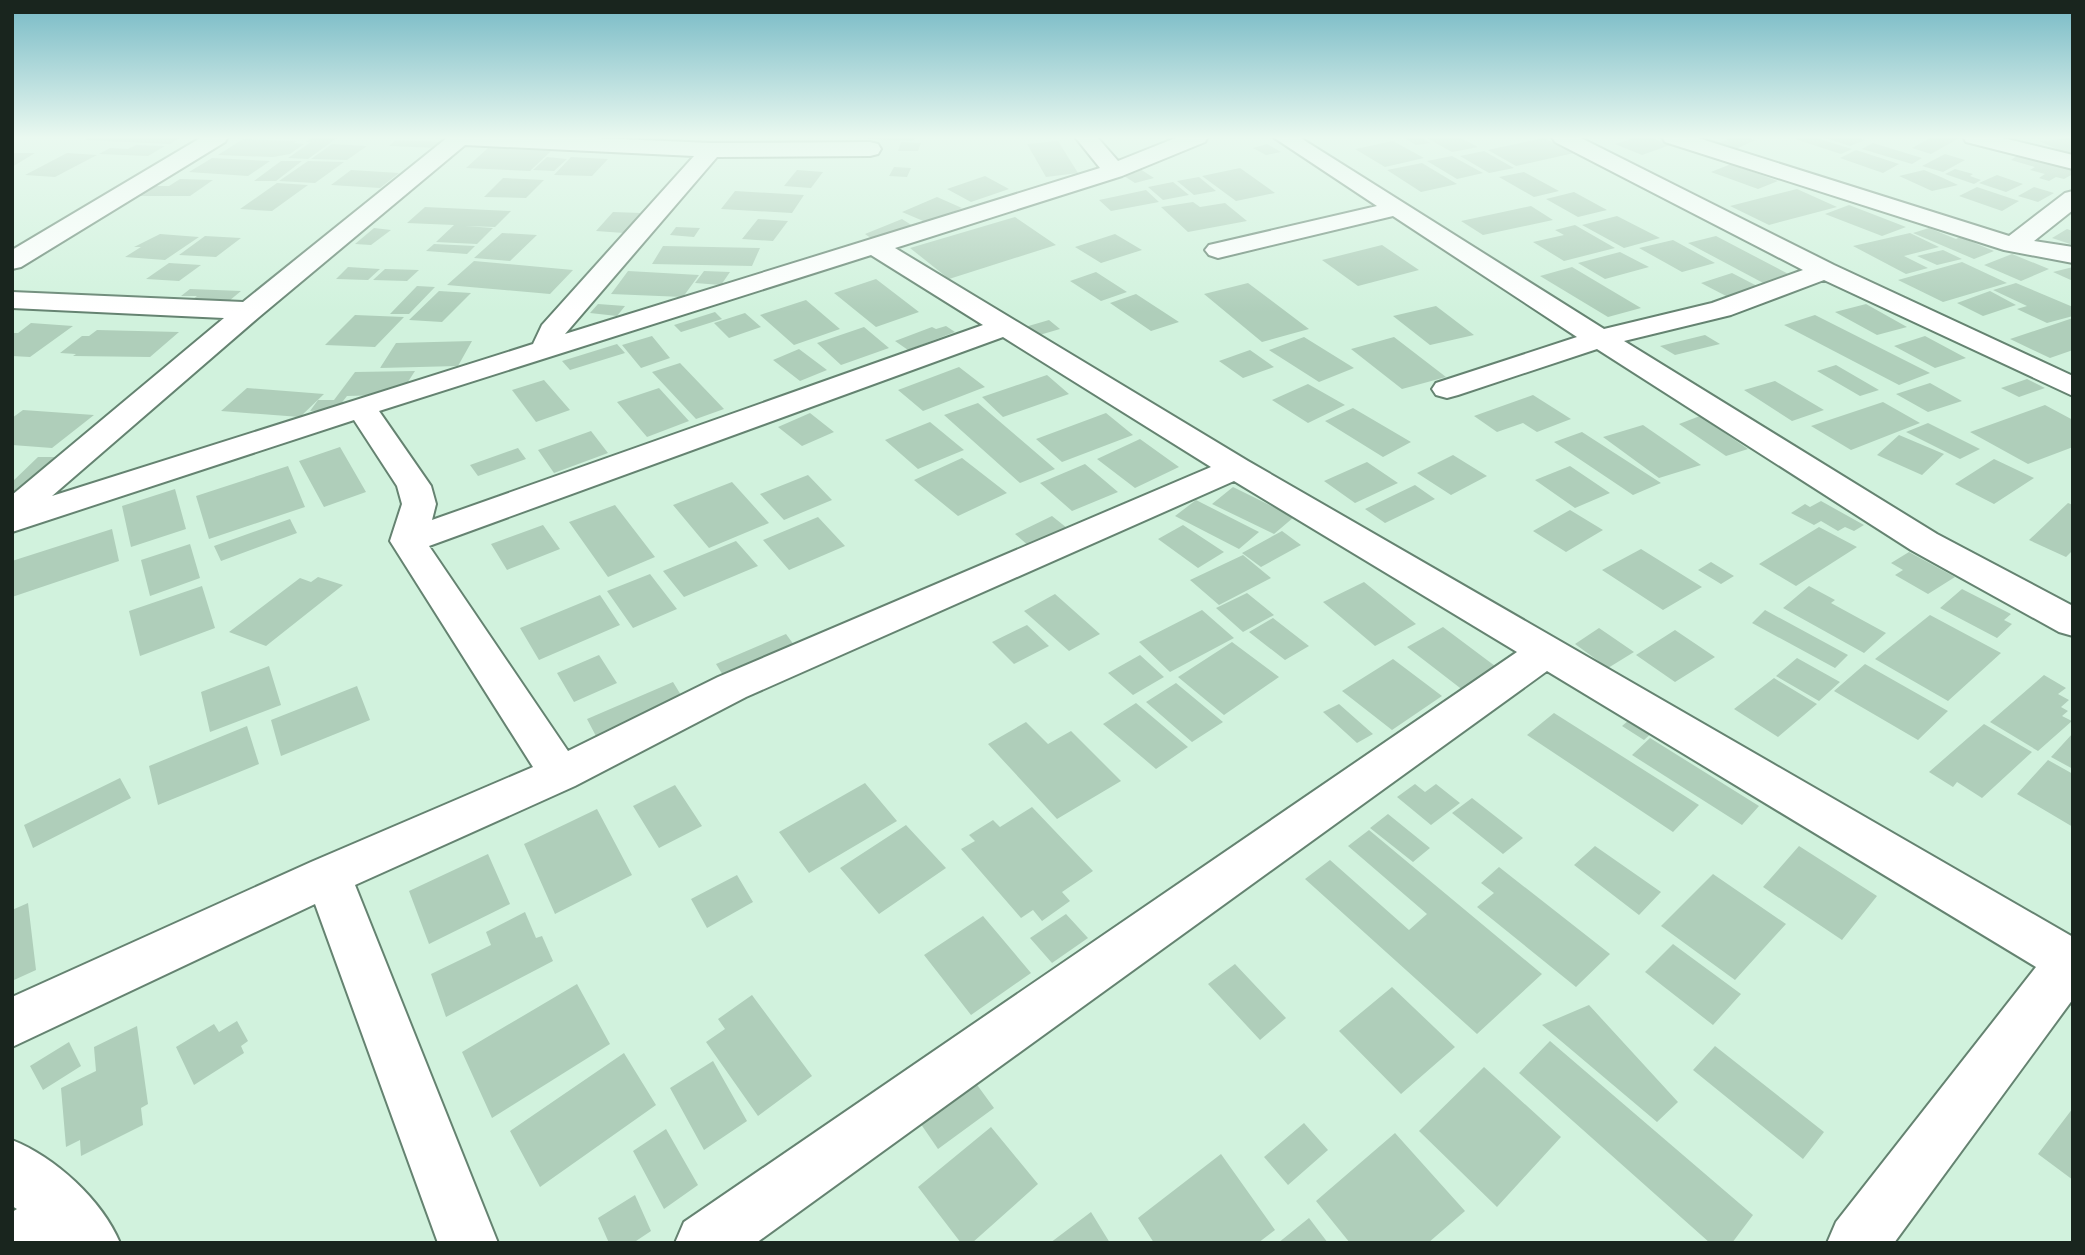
<svg xmlns="http://www.w3.org/2000/svg" width="2085" height="1255" viewBox="0 0 2085 1255" font-family="'Zilla Slab',serif">
	<style>
		.building { fill: #afceba }
		.lines { fill: none; stroke-linecap: round; stroke-linejoin: round }
		.street-casing { stroke: #658371; stroke-width: 4 }
		.street { fill: #fff; fill-rule: evenodd }
	</style>
	<rect width="100%" height="100%" fill="#d1f2dd"/>
	<path class="building" d="M90,137H181L170,144L85,140Z
		M313,137L337,138L308,159L288,158L311,142H306Z
		M869,137H916L913,141L868,139Z
		M1403,137H1421L1430,143L1416,145Z
		M1425,137H1459L1478,147L1452,152Z
		M1637,137H1649L1670,145L1642,155L1615,144Z
		M1732,137H1745L1755,140L1730,152L1712,146Z
		M1800,137H1813L1852,149L1841,154L1795,139Z
		M1822,137H1856L1865,140L1850,146Z
		M1932,137H1961L1931,154L1912,148Z
		M1544,138L1574,153L1516,166L1488,150Z
		M2073,138V152H2063L2039,141Z
		M243,139L297,141L294,143L304,144L290,154L273,157L218,155Z
		M396,140L444,142L437,148L389,146Z
		M1058,141L1078,173L1046,177L1027,144Z
		M1393,141L1424,158L1385,167L1355,149Z
		M901,142L921,143L918,151H898Z
		M1873,143L1922,158L1912,164L1862,149Z
		M332,144L367,146L347,160L311,159Z
		M1267,144L1281,152L1266,155L1253,148Z
		M136,145L165,146L148,156L99,154L110,148L128,149Z
		M488,148L551,151L530,171L466,168Z
		M1856,150L1899,164L1883,173L1840,158Z
		M1484,151L1514,168L1489,173L1460,156Z
		M12,153H35L12,167Z
		M67,153L97,155L55,177L25,175Z
		M2021,153L2073,168V174L2064,179L2056,177L2049,181L2039,178L2045,174L2030,170L2035,167L2011,160Z
		M1945,154L1965,160L1943,172L1922,166Z
		M1452,156L1483,173L1457,179L1427,161Z
		M547,157L567,159L554,171L533,170Z
		M571,157L608,159L592,176L554,175Z
		M212,158L270,161L248,176L189,172Z
		M281,161H302L276,181H254Z
		M308,161L344,162L315,183L279,181Z
		M1422,163L1457,184L1421,192L1387,170Z
		M1731,164L1778,181L1758,189L1711,172Z
		M894,167L911,168L907,177L889,176Z
		M1240,168L1275,193L1236,201L1202,176Z
		M1140,169L1154,178L1135,183L1121,174Z
		M1955,169L1973,174L1970,176L1981,180L1974,184L1945,174Z
		M351,170L399,173L380,188L331,185Z
		M797,170L823,172L811,188L784,186Z
		M1924,170L1941,177L1958,185L1932,191L1899,176Z
		M1524,172L1559,191L1534,197L1499,177Z
		M1997,175L2023,184L2006,192L1979,183Z
		M985,176L1009,189L971,202L947,189Z
		M1199,177L1216,191L1194,195L1177,181Z
		M503,178L544,180L526,198L484,197Z
		M180,179L213,180L190,196H137L152,186H169Z
		M1173,182L1189,195L1163,200L1148,187Z
		M277,183L308,185L272,211L240,209Z
		M1977,187L2019,201L2002,211L1959,196Z
		M2034,187L2054,193L2038,202L2018,196Z
		M1797,189L1837,207L1769,225L1730,206Z
		M1146,190L1159,202L1111,211L1099,200Z
		M735,191L804,195L792,213L721,209Z
		M1574,192L1607,210L1578,217L1546,199Z
		M937,197L962,208L928,223L902,212Z
		M1193,202L1200,207L1225,203L1247,221L1188,232L1161,207Z
		M1849,205L1906,227L1882,236L1825,214Z
		M1531,206L1553,220L1483,235L1461,221Z
		M425,207L511,211L495,227L465,226L493,228L477,244L436,242L454,225L407,223Z
		M613,212L641,213L624,233L596,231Z
		M1617,216L1660,238L1624,248L1582,225Z
		M1015,217L1056,245L949,279L910,248Z
		M758,219L788,221L773,241L742,239Z
		M902,219L916,228L875,241L865,234Z
		M1575,225L1615,248L1564,261L1533,242L1564,235L1555,230Z
		M676,227L700,228L694,237L670,235Z
		M374,228L391,230L371,245L355,244Z
		M1929,228L1956,239L1960,237L1994,251L1974,259L1913,233Z
		M2067,229L2073,231V245L2052,238Z
		M502,233L537,235L510,261L474,258Z
		M1910,233L1939,247L1904,256L1928,268L1906,274L1853,246Z
		M160,234L199,237L165,260L125,257L141,247H134Z
		M1115,234L1142,250L1101,263L1075,247Z
		M205,236L241,238L216,257L179,255Z
		M1716,236L1796,278L1767,285L1688,243Z
		M1673,240L1715,263L1682,272L1639,248Z
		M434,244L475,246L467,254L426,251Z
		M1382,245L1419,270L1358,286L1322,260Z
		M663,246L760,248L752,266L652,264Z
		M1943,250L1962,259L1937,265L1917,256Z
		M1620,252L1649,267L1605,279L1578,263Z
		M2012,254L2049,269L2021,281L1984,265Z
		M474,261L573,270L550,294L447,285Z
		M1962,262L2007,283L1943,302L1898,280Z
		M169,263L201,265L179,281L146,279Z
		M348,267L380,269L368,280L336,279Z
		M1572,267L1641,308L1608,317L1540,276Z
		M2073,267V281L2053,272Z
		M385,269L419,270L407,281L373,280Z
		M628,271L699,275L683,297L611,294Z
		M704,271L730,272L721,285L695,283Z
		M1096,272L1127,292L1101,301L1070,281Z
		M1732,273L1759,287L1728,297L1701,283Z
		M876,279L919,312L876,327L834,293Z
		M1248,283L1309,329L1262,342L1204,294Z
		M2016,283L2073,307V316L2047,323L2017,309L2027,306L1993,290Z
		M417,286L435,287L409,314H390Z
		M190,289L241,291L229,301L192,300L197,296H181Z
		M439,291L471,293L442,322L409,320Z
		M1990,291L2016,305L1983,316L1957,303Z
		M1136,294L1179,322L1151,331L1110,303Z
		M806,300L840,329L794,345L760,315Z
		M598,304L625,306L617,316L590,313Z
		M1866,304L1907,327L1877,335L1835,312Z
		M1436,306L1474,335L1430,345L1393,316Z
		M715,312L722,319L681,332L674,325Z
		M745,313L761,327L729,338L714,323Z
		M355,315L404,317L375,347L325,345Z
		M1815,315L1930,373L1899,385L1784,325Z
		M2073,318V350L2050,358L2010,339Z
		M1049,320L1060,329L1036,336L1025,327Z
		M31,323L73,326L30,357L12,356V333H18Z
		M946,326L955,332L908,350L895,341L932,327L936,329Z
		M864,327L889,348L841,365L817,343Z
		M97,330L179,332L150,357L73,356L76,354L60,353L82,336H89Z
		M1705,335L1720,344L1675,355L1660,346Z
		M652,336L670,358L641,368L622,345Z
		M1925,336L1966,358L1935,368L1894,346Z
		M1304,337L1354,368L1319,382L1269,350Z
		M1394,337L1446,377L1402,389L1351,349Z
		M472,341L458,366L380,368L396,343Z
		M617,344L625,353L570,370L562,361Z
		M799,349L827,370L800,381L773,360Z
		M1250,350L1274,367L1243,378L1219,361Z
		M680,363L724,409L696,419L652,372Z
		M1836,365L1879,390L1860,396L1817,371Z
		M959,367L985,387L923,411L898,390Z
		M415,371L402,391L385,395L347,396L336,410L310,411L318,400H334L355,372Z
		M1047,375L1069,394L1003,417L982,397Z
		M2027,379L2045,388L2019,397L2001,388Z
		M544,380L570,410L536,422L512,390Z
		M1775,381L1824,410L1792,421L1744,390Z
		M1930,383L1962,401L1928,412L1896,394Z
		M1308,384L1345,405L1308,423L1272,400Z
		M247,388L324,394L300,417L221,411Z
		M659,388L689,421L647,437L617,402Z
		M1533,395L1571,419L1537,432L1523,423L1497,432L1474,416Z
		M1883,402L1920,423L1851,450L1811,426Z
		M978,403L1055,469L1020,483L944,415Z
		M2045,405L2073,420V447L2028,464L1970,432Z
		M1353,408L1411,442L1383,457L1325,421Z
		M23,410L94,415L52,448L12,445V418Z
		M810,413L834,432L802,446L778,427Z
		M1106,413L1133,435L1062,462L1036,439Z
		M1700,416L1748,449L1726,456L1679,424Z
		M930,422L964,450L918,469L885,440Z
		M1928,423L1980,449L1960,459L1906,432Z
		M1643,425L1701,465L1659,478L1603,437Z
		M591,431L608,453L554,473L538,450Z
		M1582,432L1661,483L1633,495L1554,442Z
		M1899,435L1944,454L1922,475L1877,455Z
		M1140,439L1179,467L1135,488L1097,459Z
		M340,447L366,492L324,507L299,461Z
		M518,448L526,459L478,476L470,465Z
		M1453,455L1487,476L1451,495L1417,473Z
		M38,457H63L12,498V482Z
		M962,458L1007,493L958,516L914,480Z
		M1994,459L2034,478L1994,504L1955,484Z
		M1367,462L1398,483L1355,503L1324,481Z
		M1085,464L1118,492L1072,511L1040,483Z
		M288,466L305,507L209,539L196,496Z
		M1570,466L1610,493L1575,508L1535,480Z
		M808,475L832,500L784,520L760,494Z
		M732,482L769,523L709,548L673,505Z
		M1415,485L1435,499L1385,523L1365,509Z
		M1233,487L1294,517L1274,534L1212,504Z
		M175,489L186,529L131,547L122,506Z
		M1196,500L1259,532L1239,549L1175,516Z
		M1821,501L1864,525L1854,531L1845,527L1838,531L1821,521L1814,525L1791,513L1805,504L1810,507Z
		M2068,503L2073,505V550L2066,557L2029,540Z
		M615,505L655,557L608,577L569,522Z
		M1570,510L1603,530L1566,552L1533,531Z
		M1052,516L1067,528L1030,547L1015,534Z
		M818,517L845,546L789,570L763,540Z
		M290,519L297,533L221,561L214,546Z
		M543,525L560,549L507,570L491,544Z
		M1183,525L1224,552L1198,568L1158,539Z
		M1819,527L1857,547L1796,586L1759,564Z
		M112,529L119,561L12,597V561Z
		M1282,531L1301,545L1261,567L1242,553Z
		M736,541L758,566L684,597L663,571Z
		M190,544L200,578L150,596L141,560Z
		M1641,549L1702,587L1663,610L1602,570Z
		M1909,552L1955,577L1928,594L1895,575L1903,570L1891,563Z
		M1243,555L1271,578L1219,605L1190,580Z
		M1711,562L1734,576L1721,584L1698,570Z
		M650,574L677,609L633,628L607,591Z
		M318,577L343,585L266,646L229,632L300,578L311,582Z
		M1364,582L1416,624L1375,646L1323,602Z
		M202,586L215,628L140,656L129,611Z
		M1809,586L1835,600L1831,603L1886,633L1864,653L1783,608Z
		M1962,589L2011,614L2004,620L2012,624L1997,638L1940,608Z
		M1247,593L1274,615L1243,632L1216,608Z
		M1055,594L1100,634L1069,651L1024,611Z
		M600,595L620,625L539,660L520,628Z
		M1202,610L1234,638L1170,672L1139,642Z
		M1765,610L1848,655L1835,668L1752,623Z
		M1930,615L2001,653L1948,701L1875,659Z
		M1273,618L1309,646L1285,660L1249,632Z
		M1027,625L1049,646L1014,664L992,642Z
		M1443,627L1499,669L1464,691L1407,647Z
		M1599,628L1634,652L1608,668L1575,644Z
		M1675,630L1715,657L1675,682L1636,655Z
		M786,634L797,649L726,680L716,664Z
		M1232,642L1279,677L1224,715L1178,677Z
		M599,655L617,683L574,702L557,673Z
		M1140,655L1164,677L1133,695L1108,673Z
		M1797,658L1840,682L1819,701L1776,676Z
		M1393,659L1442,696L1392,730L1342,691Z
		M1865,664L1948,711L1918,740L1834,691Z
		M269,666L281,705L210,732L201,692Z
		M2044,675L2066,688L2058,694L2069,700L2061,707L2068,711L2062,716L2072,721L2038,751L1990,722Z
		M1774,678L1817,704L1778,737L1734,709Z
		M673,682L684,700L597,738L587,719Z
		M1176,683L1223,722L1192,742L1146,702Z
		M357,686L370,720L281,756L271,720Z
		M1136,703L1188,747L1156,769L1103,724Z
		M1339,704L1373,734L1357,743L1323,712Z
		M1554,713L1699,805L1673,832L1527,735Z
		M1634,716L1656,729L1644,740L1622,726Z
		M1026,722L1048,744L1071,731L1121,781L1057,819L988,744Z
		M1984,724L2032,752L1982,798L1957,782L1953,787L1929,772Z
		M247,726L259,764L158,805L149,766Z
		M2073,733V769L2051,757Z
		M1650,738L1759,806L1742,825L1632,755Z
		M2048,760L2073,774V827L2017,794Z
		M120,778L131,798L33,848L24,825Z
		M865,783L897,821L809,873L779,832Z
		M1415,784L1425,792L1436,784L1460,803L1431,825L1397,797Z
		M675,785L702,826L659,848L633,806Z
		M1472,798L1523,838L1503,854L1452,813Z
		M1032,807L1093,871L1062,892L1070,901L1042,921L1033,910L1021,918L961,849L975,841L969,835L993,820L1000,827Z
		M597,809L632,875L555,914L524,844Z
		M1388,814L1430,848L1413,862L1370,828Z
		M906,825L946,868L879,914L840,868Z
		M1369,830L1542,974L1477,1034L1305,879L1330,860L1409,930L1427,914L1348,846Z
		M1595,846L1661,892L1639,915L1574,865Z
		M1799,846L1877,896L1842,940L1763,887Z
		M488,854L510,904L429,944L409,891Z
		M1499,867L1610,954L1576,987L1477,907L1494,893L1481,883Z
		M1713,874L1786,924L1735,980L1661,926Z
		M737,875L753,902L707,928L691,899Z
		M28,903L36,970L14,980L12,910Z
		M525,912L536,938L542,936L553,961L446,1017L431,974L491,945L486,932Z
		M1066,914L1088,938L1052,963L1030,938Z
		M983,916L1031,973L971,1015L924,955Z
		M1673,944L1741,994L1713,1025L1645,972Z
		M1235,964L1286,1018L1260,1040L1208,984Z
		M577,984L610,1044L492,1118L462,1052Z
		M1392,987L1455,1047L1401,1094L1339,1031Z
		M752,995L812,1076L758,1116L706,1042L725,1029L718,1019Z
		M1589,1005L1678,1102L1657,1122L1542,1025Z
		M237,1021L248,1041L241,1046L244,1053L194,1085L176,1047L214,1024L219,1032Z
		M137,1026L148,1104L141,1108L143,1125L81,1156L80,1140L66,1147L61,1088L96,1071L94,1047Z
		M1550,1041L1753,1215L1732,1243H1710L1519,1073Z
		M69,1042L81,1066L43,1090L30,1066Z
		M1715,1046L1824,1132L1803,1159L1693,1070Z
		M624,1053L656,1105L540,1187L510,1131Z
		M713,1061L747,1121L704,1150L670,1088Z
		M1484,1067L1561,1137L1497,1207L1419,1131Z
		M972,1078L994,1108L938,1149L916,1117Z
		M2073,1108V1180L2038,1154Z
		M1304,1123L1328,1150L1288,1185L1264,1157Z
		M991,1127L1038,1184L972,1243H961L918,1187Z
		M666,1129L698,1185L664,1209L633,1151Z
		M1395,1133L1465,1211L1428,1243H1350L1316,1201Z
		M1221,1154L1275,1230L1258,1243H1154L1138,1218Z
		M635,1195L651,1231L633,1243H609L598,1218Z
		M1091,1212L1110,1243H1050Z
		M1309,1218L1328,1243H1278Z"/>
	<g class="lines">
		<g class="street-casing">
			<path id="street" d="M202,137H228L225,142L21,267L12,269V250Z
				M448,137H572L711,143L870,142L878,144L881,149L878,154L870,156L717,157L565,334L1100,168L1075,137H1097L1118,161L1178,137H1208L1205,142L1122,176L895,248L1248,461L2073,937V999L1894,1243H1827L1836,1222L2036,967L1547,671L756,1243H675L684,1222L1517,652L1234,481L746,697L575,786L355,885L498,1243H438L315,904L12,1047V997L311,862L533,767L390,541L402,504L397,486L354,420L12,532V495L224,318L12,308V292L243,302ZM465,145L694,156L542,325L533,344L52,496L259,317ZM871,255L983,325L432,520L436,504L431,486L379,411ZM1003,337L1211,467L718,677L568,751L429,546Z
				M1273,137H1299L1604,329L1712,303L1803,270L1555,142L1552,137H1579L1834,265L2073,376V396L1824,280L1731,315L1624,341L1937,534L2073,606V636L2059,632L1911,550L1597,349L1458,395L1447,398L1436,395L1432,389L1436,383L1577,337L1393,216L1218,258L1209,255L1205,250L1209,245L1377,206Z
				M1662,137H1695L2009,236L2065,193L2073,191V210L2034,241L2073,247V263L2004,250L1665,142Z
				M1963,137H1999L2073,155V169L1966,142Z
				M12,1140C55,1157 102,1200 120,1243H12V1212L17,1209L12,1206Z"/>
		</g>
		<use href="#street" class="street"/>
	</g>
	<linearGradient id="sky" x2="0" y2="1"><stop stop-color="#76b9c5"/><stop offset="0.44" stop-color="#eaf9f0"/><stop offset="1" stop-color="#eaf9f0" stop-opacity="0"/></linearGradient>
	<rect width="2085" height="312" fill="url(#sky)"/>
	<rect width="2085" height="1255" fill="none" stroke="#19251e" stroke-width="28"/>
</svg>
